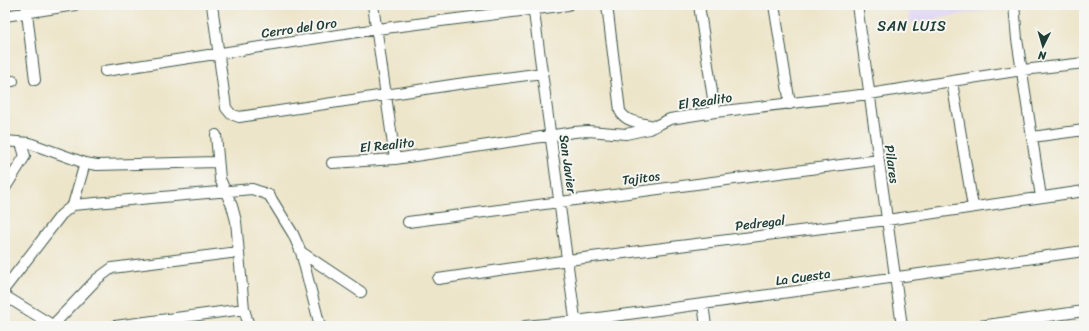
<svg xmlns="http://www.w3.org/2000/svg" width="1089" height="331" viewBox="0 0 1089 331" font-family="Sriracha,sans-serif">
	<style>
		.built { fill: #dfd4f5 }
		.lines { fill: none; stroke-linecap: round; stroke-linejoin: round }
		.street-casing { stroke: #3e564a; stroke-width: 12 }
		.street { stroke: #fff; stroke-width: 10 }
		.labels { text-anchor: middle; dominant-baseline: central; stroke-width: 4; stroke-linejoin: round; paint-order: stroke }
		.street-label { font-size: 13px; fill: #1f3d34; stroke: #f6f6f2 }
		.neighbourhood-label { font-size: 14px; letter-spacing: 1px; fill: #1f3d34; stroke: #f6f6f2 }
	</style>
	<rect width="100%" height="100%" fill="#f6f6f2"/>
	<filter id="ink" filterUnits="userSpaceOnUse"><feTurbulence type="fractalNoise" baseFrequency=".025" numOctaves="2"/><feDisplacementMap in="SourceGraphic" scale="8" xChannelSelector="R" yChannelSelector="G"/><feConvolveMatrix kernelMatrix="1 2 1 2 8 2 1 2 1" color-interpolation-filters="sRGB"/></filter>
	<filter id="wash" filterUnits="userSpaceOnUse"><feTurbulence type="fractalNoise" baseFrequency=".012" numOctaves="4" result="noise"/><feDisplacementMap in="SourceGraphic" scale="16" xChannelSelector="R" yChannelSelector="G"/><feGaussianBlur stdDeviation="0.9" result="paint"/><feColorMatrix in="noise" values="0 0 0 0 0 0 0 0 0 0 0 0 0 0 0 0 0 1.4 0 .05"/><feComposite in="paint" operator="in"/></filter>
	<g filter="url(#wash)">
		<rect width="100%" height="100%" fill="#ede5c9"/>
		<path class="built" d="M907,5H1000V8L910,23Z"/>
	</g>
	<g filter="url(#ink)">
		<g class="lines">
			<g class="street-casing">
				<path id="street" d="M26,5L35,80
					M212,5L226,108L231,114L239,117L458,84L543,73
					M373,5L395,159
					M533,5L576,326
					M607,5L620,111C626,123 643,123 655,126
					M699,5L715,112
					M774,5L790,104
					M857,5L902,326
					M1014,5L1017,39L1041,197
					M5,16L75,5
					M105,71L377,29L568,5
					M5,81H13
					M952,82L973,207
					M216,135L220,179L232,206L236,221L244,309L249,326
					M1032,137L1084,130
					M5,141L29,143L85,163L97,165L217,162
					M332,163L395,159L574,132L588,131L626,134L649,129L670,119L715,112L869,94L1023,70L1084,63
					M5,188L25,156L21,143
					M73,205L85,163
					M408,222L879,160
					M301,252L361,292
					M438,279L568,260L887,220L1084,191
					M5,288L61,215L73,205L252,189L269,195L293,234L301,252L320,326
					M5,296L54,326
					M703,304L706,326
					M53,325L97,279L112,268L238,252
					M115,326L244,309
					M525,326L576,321L703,304L1084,251
					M980,326L1084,311"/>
			</g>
			<use href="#street" class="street"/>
		</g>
	</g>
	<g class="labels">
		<g class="street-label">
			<text transform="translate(299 28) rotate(-8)">Cerro del Oro</text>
			<text transform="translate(705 101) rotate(-8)">El Realito</text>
			<text transform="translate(387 145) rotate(-6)">El Realito</text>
			<text transform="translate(568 164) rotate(82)">San Javier</text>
			<text transform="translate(892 164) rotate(82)">Pilares</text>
			<text transform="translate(641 178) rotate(-7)">Tajitos</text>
			<text transform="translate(760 223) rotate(-7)">Pedregal</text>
			<text transform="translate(803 277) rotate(-8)">La Cuesta</text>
		</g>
		<g class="neighbourhood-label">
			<text x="912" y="26">SAN LUIS</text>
		</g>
	</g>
	<rect width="1089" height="331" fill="none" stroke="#f6f6f2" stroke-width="20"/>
	<g transform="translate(1043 46) rotate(185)" stroke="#f6f6f2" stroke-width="3" paint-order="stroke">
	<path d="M0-3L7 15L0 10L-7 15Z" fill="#1f3d34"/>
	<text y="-6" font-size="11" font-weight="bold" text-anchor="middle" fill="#1f3d34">N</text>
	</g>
</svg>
